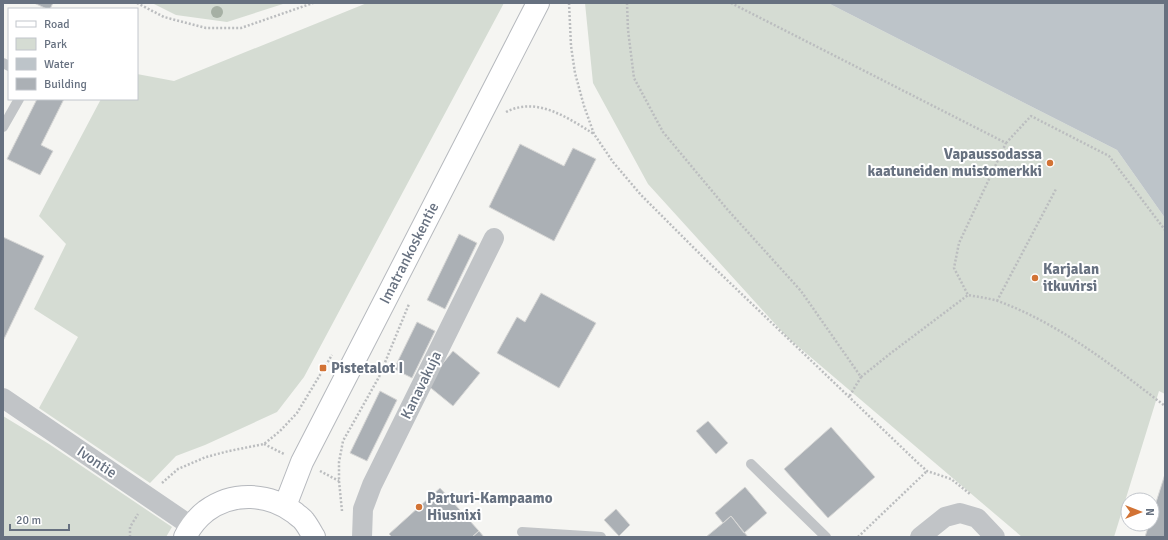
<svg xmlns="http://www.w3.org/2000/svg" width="1168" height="540" viewBox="0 0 1168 540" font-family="Signika,sans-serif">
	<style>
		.green { fill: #d5dcd3 }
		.water { fill: #bdc4c9 }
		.building { fill: #abb0b5; stroke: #d6d6d5 }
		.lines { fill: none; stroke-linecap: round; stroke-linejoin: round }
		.secondary-casing { stroke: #b6b9be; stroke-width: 24 }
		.path { stroke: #bbbdbf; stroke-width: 2.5; stroke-dasharray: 2 2; stroke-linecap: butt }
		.service { stroke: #c1c4c7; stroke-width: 10 }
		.minor { stroke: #c1c4c7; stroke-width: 20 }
		.secondary { stroke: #fff; stroke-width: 22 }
		.tree { fill: #a6b0a4 }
		.poi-dot { fill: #d27335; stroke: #fff; stroke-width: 1.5 }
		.labels { text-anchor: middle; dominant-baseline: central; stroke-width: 4; stroke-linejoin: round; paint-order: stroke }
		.poi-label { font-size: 15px; font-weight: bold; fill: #677180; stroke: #fff; text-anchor: start }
		.street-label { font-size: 15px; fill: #677180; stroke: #fff }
	</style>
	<rect width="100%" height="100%" fill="#f5f5f2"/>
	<path class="green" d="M152,3H286L227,22L176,15Z
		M367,3H504L304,377L277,412L205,445L176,456L150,483L39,408L78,337L34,309L66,244L39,216L101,99H137V74L174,81Z
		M585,3H828L1117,150L1165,218V394L1159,391L1114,537H1022L787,337L648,184L593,83Z
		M3,416L49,444L172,527L166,537L3,536Z"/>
	<path class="water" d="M828,3H1165V218L1117,150Z"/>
	<path class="building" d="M34,3H53L50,9H47Z
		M37,99H64L41,145L53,151L40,175L7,159Z
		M520,144L564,166L573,148L596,159L554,241L489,207Z
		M459,234L477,243L445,309L427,300Z
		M3,237L44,256L3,341Z
		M541,293L596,323L559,388L497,353L517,317L525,322Z
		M417,322L435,331L412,378L394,369Z
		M453,351L480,373L453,406L426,384Z
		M380,391L397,400L367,461L350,453Z
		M708,421L728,443L716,454L696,431Z
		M831,427L875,477L828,518L784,469Z
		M1165,474V537H1145L1149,524H1152V515Z
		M745,487L767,513L744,533L731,516L723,523L715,513Z
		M440,488L479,531L472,537H392L389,534Z
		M616,509L630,525L619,536L604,520Z
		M731,516L748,537H706L723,523Z
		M479,531L484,537H472Z"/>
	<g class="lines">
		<g class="secondary-casing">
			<path id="secondary" d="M285,506L302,462L538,3
				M185,537C190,527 197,518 206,511C233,491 269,493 295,513C298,516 302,518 304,521C308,526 311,532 314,537"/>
		</g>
		<path class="path" d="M137,3L164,17L206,28H241L313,3
			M569,3L571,46L575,73L584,106L594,134L613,162L641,195L703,257L918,463L927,471L951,479L970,494
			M627,3L628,30L634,78L663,132L727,209L801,291L861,377L849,397
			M731,3L1006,143L959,243L954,268L968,295C978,297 988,298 998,301C1060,324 1113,366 1165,406
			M506,112C537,96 568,118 594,134
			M1006,143L1031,116L1109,156L1165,230
			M997,301L1056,189
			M861,377L891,353L968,295
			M264,444L284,454
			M320,471L339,481
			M162,483L178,469L206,457L229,451L264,444L280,431L297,413L332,355
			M342,511L339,481V462L343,441L379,377L409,304
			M130,537V527L138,514
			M858,537L927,471"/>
		<path class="service" d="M3,63L9,66
			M3,127L19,99
			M751,464L826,537
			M522,532L601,537"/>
		<path class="minor" d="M3,398L191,526
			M362,537L363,509L372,485L494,238
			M920,537L945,517L960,513L977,518L995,537"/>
		<use href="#secondary" class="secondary"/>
	</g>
	<circle class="tree" cx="217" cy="12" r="6"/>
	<g class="poi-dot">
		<circle cx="1050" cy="163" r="4"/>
		<circle cx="1035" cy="278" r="4"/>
		<rect x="319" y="364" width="8" height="8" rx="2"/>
		<circle cx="419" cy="507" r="4"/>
	</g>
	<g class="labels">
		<g class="poi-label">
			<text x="1042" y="154" text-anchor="end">Vapaussodassa<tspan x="1042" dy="17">kaatuneiden muistomerkki</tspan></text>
			<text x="1043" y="269">Karjalan<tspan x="1043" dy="17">itkuvirsi</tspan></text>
			<text x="331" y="368">Pistetalot I</text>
			<text x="427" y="498">Parturi-Kampaamo<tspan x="427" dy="17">Hiusnixi</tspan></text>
		</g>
		<g class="street-label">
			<text transform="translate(409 253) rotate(-63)">Imatrankoskentie</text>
			<text transform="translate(421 385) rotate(-64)">Kanavakuja</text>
			<text transform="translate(97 462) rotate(34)">Ivontie</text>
		</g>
	</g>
	<rect width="1168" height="540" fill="none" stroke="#677180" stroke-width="8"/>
	<rect x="8" y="8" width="130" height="92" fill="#ffffff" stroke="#c2c6cc"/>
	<rect x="16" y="21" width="20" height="6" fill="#ffffff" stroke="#c2c6cc"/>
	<text x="44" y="28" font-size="12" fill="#677180">Road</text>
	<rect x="16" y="38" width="20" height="12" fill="#d5dcd3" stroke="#c2c6cc"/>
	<text x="44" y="48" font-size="12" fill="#677180">Park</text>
	<rect x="16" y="58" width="20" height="12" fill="#bdc4c9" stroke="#c2c6cc"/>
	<text x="44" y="68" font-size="12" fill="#677180">Water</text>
	<rect x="16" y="78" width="20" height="12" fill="#abb0b5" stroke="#c2c6cc"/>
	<text x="44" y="88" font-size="12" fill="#677180">Building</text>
	<g transform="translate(1140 512) rotate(90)"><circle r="19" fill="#ffffff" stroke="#c2c6cc"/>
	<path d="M0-3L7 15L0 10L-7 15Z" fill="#d27335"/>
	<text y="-6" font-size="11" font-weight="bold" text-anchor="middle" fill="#677180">N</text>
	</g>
	<path d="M10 524v6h59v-6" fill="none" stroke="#677180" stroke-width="2"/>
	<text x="16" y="524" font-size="12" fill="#677180" stroke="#ffffff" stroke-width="3" paint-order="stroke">20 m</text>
</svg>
